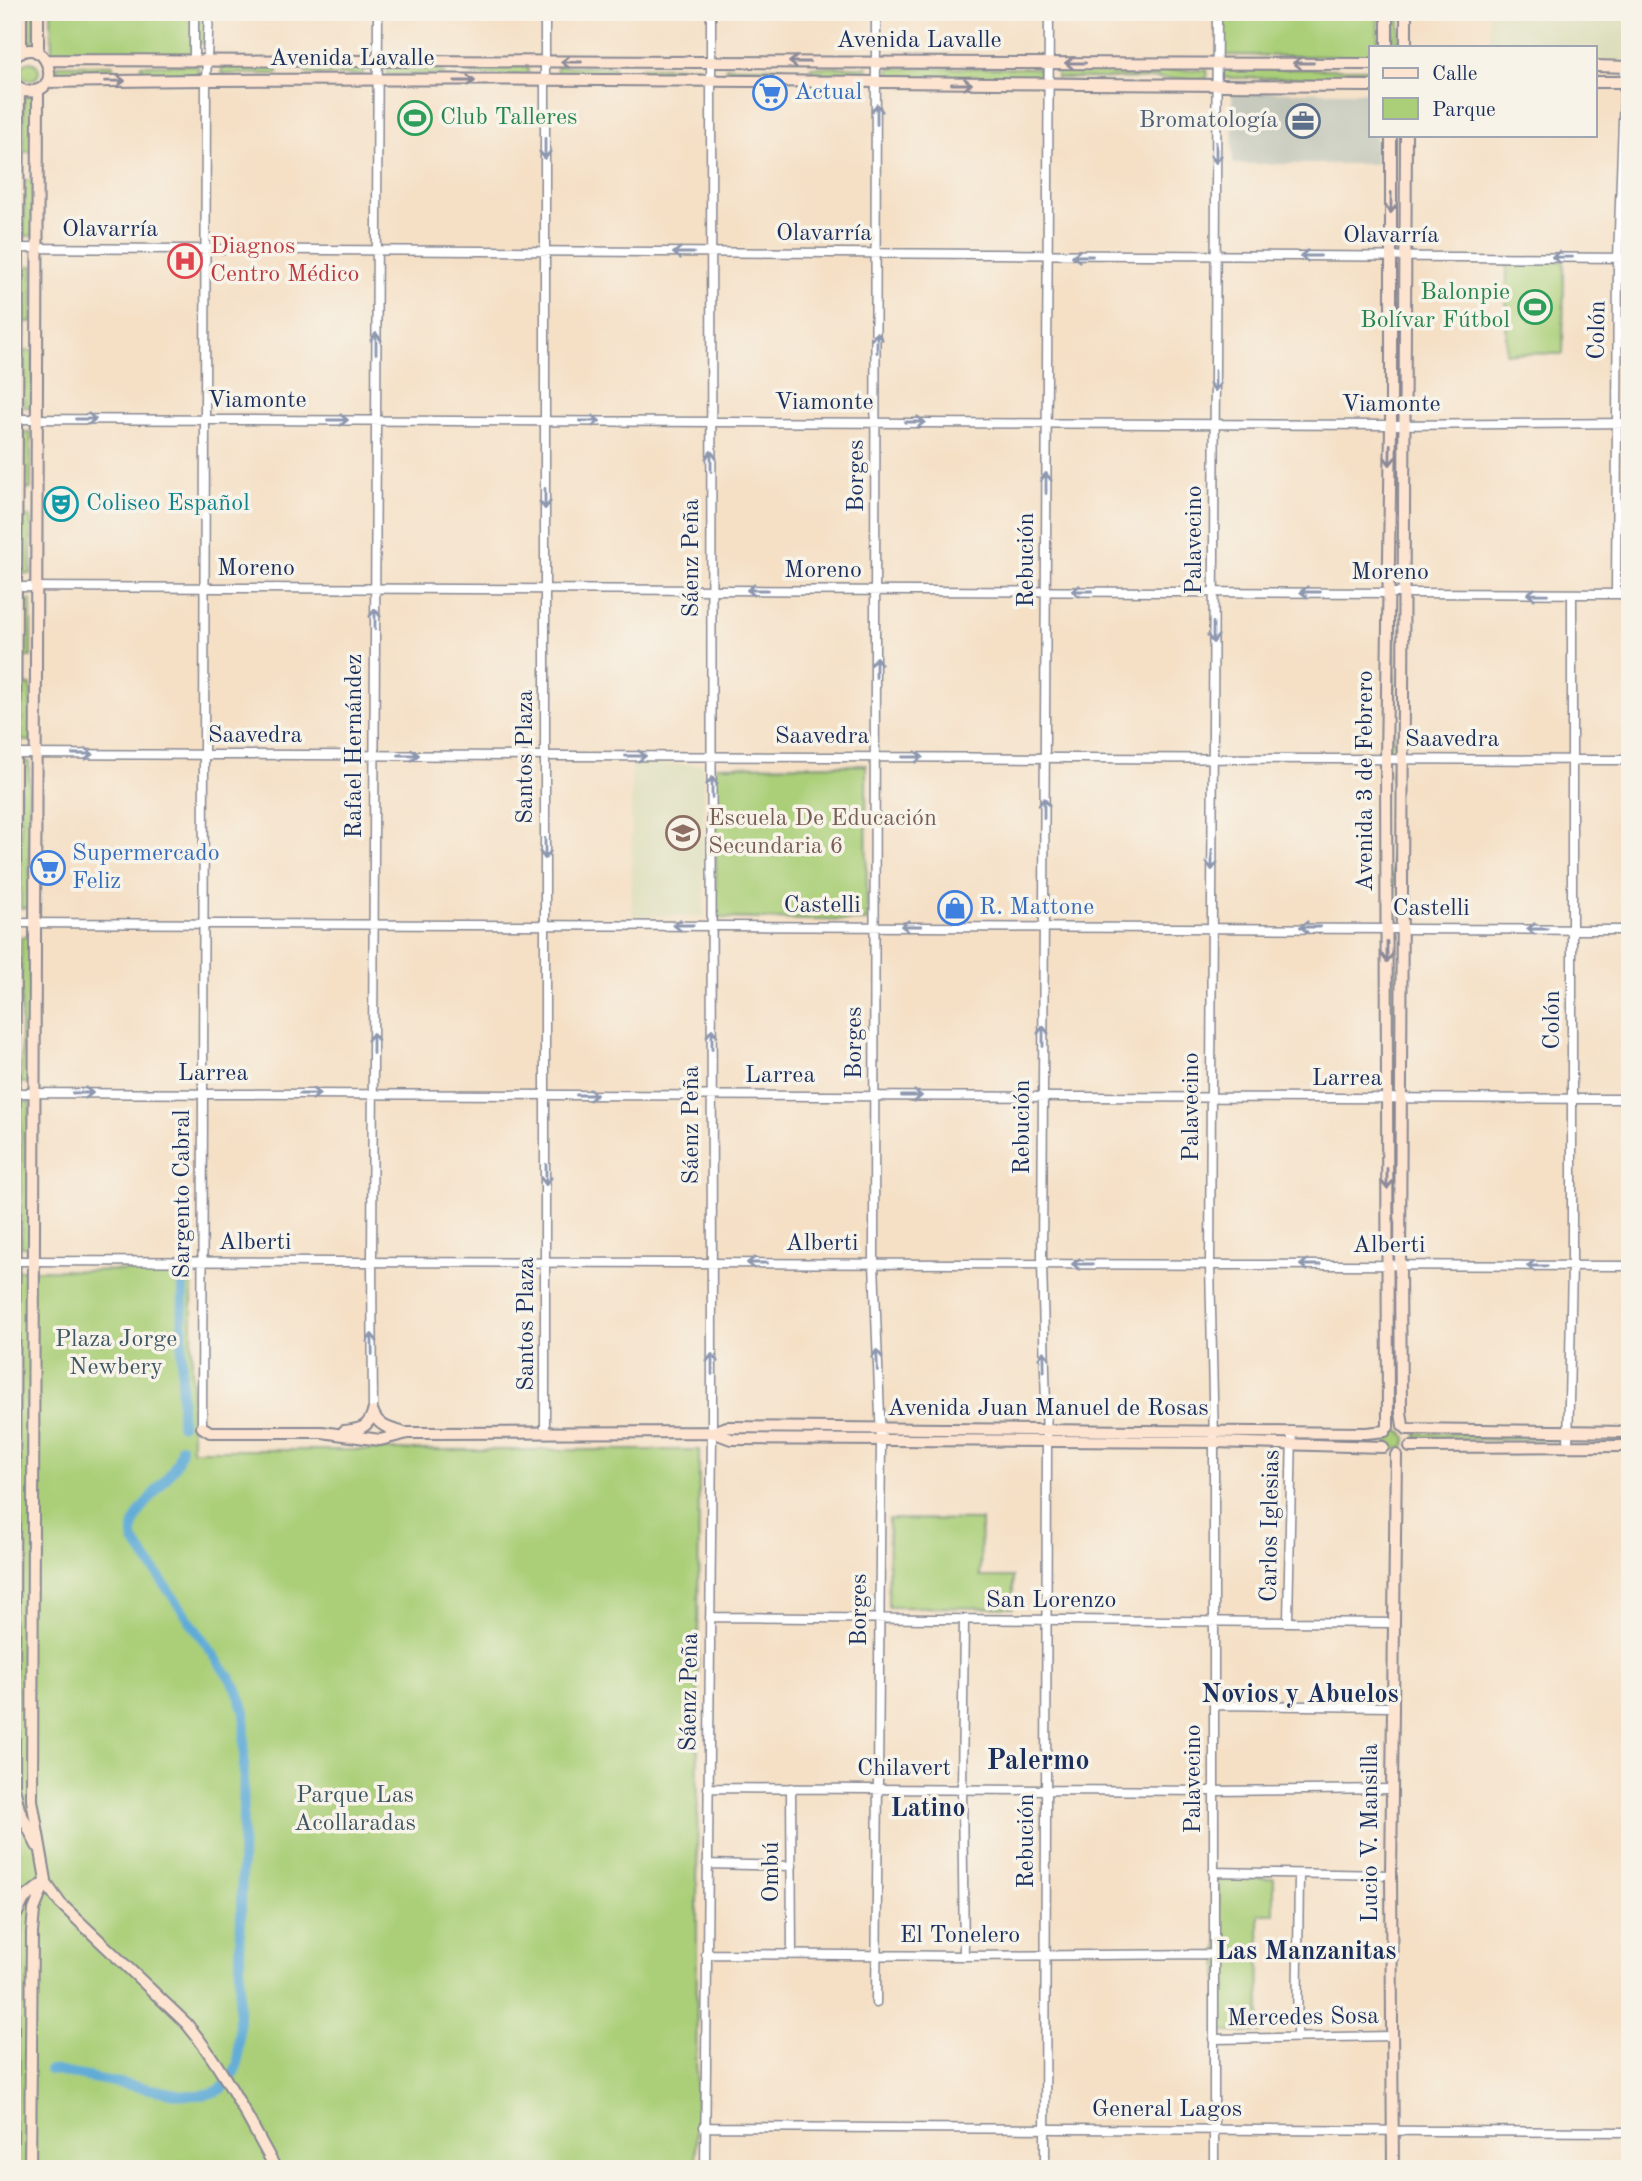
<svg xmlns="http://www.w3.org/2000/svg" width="1642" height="2181" viewBox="0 0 1642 2181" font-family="'Old Standard TT',serif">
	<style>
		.built { fill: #dddebc }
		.industrial { fill: #c2c6b9 }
		.green { fill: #aacf78; stroke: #627f6b; stroke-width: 2 }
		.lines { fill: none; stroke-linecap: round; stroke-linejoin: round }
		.canal { stroke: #5eabd7; stroke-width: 10 }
		.street-casing { stroke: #888892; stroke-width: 11 }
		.secondary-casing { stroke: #888892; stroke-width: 14 }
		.street { stroke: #fff; stroke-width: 8 }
		.secondary { stroke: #fde4d1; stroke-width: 10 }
		.oneway { stroke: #8c8a98 }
		.oneway2 { stroke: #8d97ae }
		.labels { text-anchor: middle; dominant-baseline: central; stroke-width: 7; stroke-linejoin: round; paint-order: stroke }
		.street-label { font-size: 24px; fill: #1b2f5e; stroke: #f7f3e8 }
		.shop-label { font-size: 24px; fill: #366cbe; stroke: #f7f3e8; text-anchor: start }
		.leisure-label { font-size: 24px; fill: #27864d; stroke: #f7f3e8; text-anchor: start }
		.service-label { font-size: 24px; fill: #4e5e75; stroke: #f7f3e8; text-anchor: end }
		.health-label { font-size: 24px; fill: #be3a42; stroke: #f7f3e8; text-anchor: start }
		.culture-label { font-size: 24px; fill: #0d838f; stroke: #f7f3e8; text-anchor: start }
		.education-label { font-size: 24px; fill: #785e54; stroke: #f7f3e8; text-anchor: start }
		.park-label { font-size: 24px; fill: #3f5764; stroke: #f7f3e8 }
		.neighbourhood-label { font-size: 26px; font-weight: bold; fill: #1b2f5e; stroke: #f7f3e8 }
		.quarter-label { font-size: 28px; font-weight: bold; fill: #1b2f5e; stroke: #f7f3e8 }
	</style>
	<rect width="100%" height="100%" fill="#f7f3e8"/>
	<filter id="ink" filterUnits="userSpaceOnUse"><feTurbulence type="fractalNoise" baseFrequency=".0143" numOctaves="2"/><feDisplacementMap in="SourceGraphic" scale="14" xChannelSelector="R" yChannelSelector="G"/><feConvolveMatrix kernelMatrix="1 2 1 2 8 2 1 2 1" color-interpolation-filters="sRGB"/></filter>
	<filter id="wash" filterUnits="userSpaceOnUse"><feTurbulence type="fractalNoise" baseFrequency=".00686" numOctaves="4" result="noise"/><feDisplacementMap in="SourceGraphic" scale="28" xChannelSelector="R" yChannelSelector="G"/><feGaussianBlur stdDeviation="1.57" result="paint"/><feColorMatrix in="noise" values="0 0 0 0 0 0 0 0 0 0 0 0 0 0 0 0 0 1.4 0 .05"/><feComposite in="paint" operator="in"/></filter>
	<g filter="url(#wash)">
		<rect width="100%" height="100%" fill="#f5e0c6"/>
		<path class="built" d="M1489,12H1630V61L1595,60V47H1490Z
			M703,764L704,916H632L631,765Z"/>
		<path class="industrial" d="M1232,92H1371V135H1376V164H1233Z"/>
		<path class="green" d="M27,12H34V44H27Z
			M51,12H192L193,56H52Z
			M197,12H206V43H197Z
			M1222,12H1378V47H1371V57L1222,55Z
			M1393,12H1400L1399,47H1393Z
			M21 71a9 9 0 1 1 18 0a9 9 0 1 1-18 0Z
			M57,65H113V74H57Z
			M141,65H198V75L141,74Z
			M222,65H278V74H222Z
			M306,65L363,66V75L306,74Z
			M387,66H444V75H387Z
			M472,66H528V76L472,75Z
			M557,66L614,67V76L557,75Z
			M642,67H698V76H642Z
			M726,67H783V76H726Z
			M811,67H867V77L811,76Z
			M889,68H1039V77H889Z
			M1057,69L1207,70V79L1057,78Z
			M1221,69H1371V78H1221Z
			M1627,93H1630V250H1623Z
			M24,96H33V152H24Z
			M24,180H33V236H24Z
			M1564,261L1563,354L1506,353L1507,262Z
			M24,266H33V322H24Z
			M24,351H33V407H24Z
			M22,433H31V489H22Z
			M22,517H31V574H22Z
			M22,600H31V657H22Z
			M1393,603H1395L1394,740L1398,745L1400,753L1397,756H1390L1387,746L1393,740Z
			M22,685H31V741H22Z
			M20,762H29L30,908H21Z
			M866,765L867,921L716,918V766Z
			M1392,770H1395L1394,914H1392Z
			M1392,936H1395L1396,1083H1393Z
			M21,937H30V1083H21Z
			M21,1102H30V1247H21Z
			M1393,1108H1395L1396,1248H1393Z
			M12,1270L192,1271V1450H699L696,2169H12Z
			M1393,1278H1396L1399,1422H1392Z
			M1388 1440a9 9 0 1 1 18 0a9 9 0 1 1-18 0Z
			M1417,1433L1561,1434V1440L1417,1439Z
			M889,1519L981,1520L980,1577H1013V1608L888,1607Z
			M1218,1878H1274V1914H1259L1260,2032H1219Z"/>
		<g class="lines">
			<path class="canal" d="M181,1425L183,1283
				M50,2070L182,2095C212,2096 227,2094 238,2063L245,1712L236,1687L134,1541C124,1508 179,1481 181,1447"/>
		</g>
	</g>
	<g filter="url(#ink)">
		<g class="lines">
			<g class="street-casing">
				<path id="street" d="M194,12V61
					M12,248L1630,258
					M12,419L1391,425L1630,423
					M12,587L1630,594
					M1616,594L1618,258L1625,67
					M12,754L1630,760
					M12,923L1630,930
					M12,1093L1630,1099
					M12,1261L1630,1266
					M373,1412L372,1262L378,12
					M202,1427L206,80L209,12
					M545,1432V12
					M1568,1446L1572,1266V594
					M710,1617L1393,1623
					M964,1620L962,1789L964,1956
					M1288,1621L1292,1431
					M1214,1705L1393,1707
					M708,1788L1214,1791L1393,1789
					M791,1788L792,1955
					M707,1864L792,1866
					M1213,1872L1391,1875
					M706,1954L964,1956L1213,1954
					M876,2003L881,1441L874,1263L876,12
					M1297,2038L1299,1874
					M1213,2039L1393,2036
					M704,2127L1630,2132
					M705,2169L712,1432L711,12
					M1045,2169L1047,1441L1042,1264L1049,12
					M1214,2169V1442L1210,1265L1217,12"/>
			</g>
			<g class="secondary-casing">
				<path id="secondary" d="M1387,47V12
					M1406,47V12
					M21,53V12
					M38,53V12
					M12,60C43,24 71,97 24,91L12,82
					M47,60L1371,64
					M1595,66L1630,67
					M47,82C488,75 929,84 1371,86
					M1595,82H1630
					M19,89L15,754L14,1787L19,1809L37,1846
					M373,1412C377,1425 389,1429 402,1432
					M1403,1426L1401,1412L1400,1265L1406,135
					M202,1427L210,1432H322L380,1440L408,1433L712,1432L727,1427L1366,1433L1385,1431
					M1388,1427L1386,759L1391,425V135
					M1407,1429L1630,1432
					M344,1431C361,1429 368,1428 373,1412
					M712,1432L731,1439L1214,1442L1383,1447
					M1410,1447L1630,1446
					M45,1882L60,1903L186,2023C223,2067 248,2119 276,2169
					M12,2143L14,1919L24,1899L40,1886
					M30,2169L32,1933L34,1910L46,1880L32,1800L38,90
					M1393,2169L1391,1875L1396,1455"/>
			</g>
			<use href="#street" class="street"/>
			<use href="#secondary" class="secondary"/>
		</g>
		<defs><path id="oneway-shaft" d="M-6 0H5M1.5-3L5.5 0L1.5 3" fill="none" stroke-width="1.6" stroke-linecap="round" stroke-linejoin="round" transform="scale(1.75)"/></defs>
		<g class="oneway">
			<use href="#oneway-shaft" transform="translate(571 62) rotate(-180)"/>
			<use href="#oneway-shaft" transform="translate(799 62) rotate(-180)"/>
			<use href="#oneway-shaft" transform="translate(1075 63) rotate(-180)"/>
			<use href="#oneway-shaft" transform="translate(1303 63) rotate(-180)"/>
			<use href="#oneway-shaft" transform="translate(115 81) rotate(-1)"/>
			<use href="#oneway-shaft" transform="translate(465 81)"/>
			<use href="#oneway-shaft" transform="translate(962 84)"/>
			<use href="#oneway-shaft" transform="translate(1391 203) rotate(91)"/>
			<use href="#oneway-shaft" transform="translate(1390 455) rotate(91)"/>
			<use href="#oneway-shaft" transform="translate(1387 952) rotate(90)"/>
			<use href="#oneway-shaft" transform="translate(1387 1179) rotate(90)"/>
		</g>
		<g class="oneway2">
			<use href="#oneway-shaft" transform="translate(877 114) rotate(-90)"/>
			<use href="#oneway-shaft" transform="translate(545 149) rotate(90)"/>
			<use href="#oneway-shaft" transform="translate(1216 153) rotate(90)"/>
			<use href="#oneway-shaft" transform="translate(683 253) rotate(-180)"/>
			<use href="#oneway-shaft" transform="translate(1082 256) rotate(-180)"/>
			<use href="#oneway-shaft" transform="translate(1310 256) rotate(180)"/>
			<use href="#oneway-shaft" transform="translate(1562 257) rotate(-179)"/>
			<use href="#oneway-shaft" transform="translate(877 342) rotate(-90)"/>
			<use href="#oneway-shaft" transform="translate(376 343) rotate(-90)"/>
			<use href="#oneway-shaft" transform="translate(1215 381) rotate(90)"/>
			<use href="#oneway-shaft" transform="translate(86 419)"/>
			<use href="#oneway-shaft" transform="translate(338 420)"/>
			<use href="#oneway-shaft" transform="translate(590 421)"/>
			<use href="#oneway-shaft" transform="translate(915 422)"/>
			<use href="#oneway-shaft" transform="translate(711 461) rotate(-90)"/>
			<use href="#oneway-shaft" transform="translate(1046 483) rotate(-90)"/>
			<use href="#oneway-shaft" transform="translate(545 499) rotate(90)"/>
			<use href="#oneway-shaft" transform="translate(757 590) rotate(-180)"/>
			<use href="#oneway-shaft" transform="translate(1082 591) rotate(-180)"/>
			<use href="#oneway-shaft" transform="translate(1310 592) rotate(-180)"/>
			<use href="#oneway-shaft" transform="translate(1537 594) rotate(-179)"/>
			<use href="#oneway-shaft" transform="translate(375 619) rotate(-90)"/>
			<use href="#oneway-shaft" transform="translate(1213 633) rotate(90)"/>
			<use href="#oneway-shaft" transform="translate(876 667) rotate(-90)"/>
			<use href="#oneway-shaft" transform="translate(83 754)"/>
			<use href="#oneway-shaft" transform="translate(409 755)"/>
			<use href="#oneway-shaft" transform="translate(636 756)"/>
			<use href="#oneway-shaft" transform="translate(913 757)"/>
			<use href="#oneway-shaft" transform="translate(712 787) rotate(-90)"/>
			<use href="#oneway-shaft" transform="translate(1044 808) rotate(-90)"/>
			<use href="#oneway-shaft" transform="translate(545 849) rotate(90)"/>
			<use href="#oneway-shaft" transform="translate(1212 860) rotate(90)"/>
			<use href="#oneway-shaft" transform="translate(683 925) rotate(-180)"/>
			<use href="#oneway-shaft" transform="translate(911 926) rotate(-180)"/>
			<use href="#oneway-shaft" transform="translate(1310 927) rotate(-180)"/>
			<use href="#oneway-shaft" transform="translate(1537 929) rotate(-180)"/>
			<use href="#oneway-shaft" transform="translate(1043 1036) rotate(-90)"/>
			<use href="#oneway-shaft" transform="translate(712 1039) rotate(-90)"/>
			<use href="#oneway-shaft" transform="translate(373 1043) rotate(-90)"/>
			<use href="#oneway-shaft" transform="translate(83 1093)"/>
			<use href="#oneway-shaft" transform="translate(310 1094)"/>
			<use href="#oneway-shaft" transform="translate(587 1095)"/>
			<use href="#oneway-shaft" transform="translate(912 1096)"/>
			<use href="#oneway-shaft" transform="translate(546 1175) rotate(90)"/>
			<use href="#oneway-shaft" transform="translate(757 1263) rotate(-180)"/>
			<use href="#oneway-shaft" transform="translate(1082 1264) rotate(-180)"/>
			<use href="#oneway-shaft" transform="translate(1310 1265) rotate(-180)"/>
			<use href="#oneway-shaft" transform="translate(1537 1266) rotate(-180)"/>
			<use href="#oneway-shaft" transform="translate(372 1344) rotate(-91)"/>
			<use href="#oneway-shaft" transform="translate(877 1360) rotate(-92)"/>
			<use href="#oneway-shaft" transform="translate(1044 1361) rotate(-91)"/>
			<use href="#oneway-shaft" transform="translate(712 1364) rotate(-90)"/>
		</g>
	</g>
	<defs>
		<g id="supermarket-ring" transform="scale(1.75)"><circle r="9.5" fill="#f7f3e8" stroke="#3f7fe0" stroke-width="1.5"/><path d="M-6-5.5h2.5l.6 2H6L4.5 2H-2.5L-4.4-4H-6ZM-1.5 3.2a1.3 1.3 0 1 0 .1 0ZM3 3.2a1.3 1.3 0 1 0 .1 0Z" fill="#3f7fe0"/></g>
		<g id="stadium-ring" transform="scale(1.75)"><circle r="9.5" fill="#f7f3e8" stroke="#2e9e5b" stroke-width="1.5"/><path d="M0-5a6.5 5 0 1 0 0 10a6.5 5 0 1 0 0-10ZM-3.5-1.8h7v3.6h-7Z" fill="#2e9e5b"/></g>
		<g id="office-ring" transform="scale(1.75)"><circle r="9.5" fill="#f7f3e8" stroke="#5c6f8a" stroke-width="1.5"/><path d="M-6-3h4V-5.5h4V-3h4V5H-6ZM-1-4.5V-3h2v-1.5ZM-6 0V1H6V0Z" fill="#5c6f8a"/></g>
		<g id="hospital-ring" transform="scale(1.75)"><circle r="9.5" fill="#f7f3e8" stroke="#e0444e" stroke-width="1.5"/><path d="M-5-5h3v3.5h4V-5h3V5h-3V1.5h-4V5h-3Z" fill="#e0444e"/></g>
		<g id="theatre-ring" transform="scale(1.75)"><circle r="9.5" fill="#f7f3e8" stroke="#0f9aa8" stroke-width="1.5"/><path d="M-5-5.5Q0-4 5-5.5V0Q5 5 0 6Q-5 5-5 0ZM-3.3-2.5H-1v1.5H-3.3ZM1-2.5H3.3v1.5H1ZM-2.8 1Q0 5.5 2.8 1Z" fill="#0f9aa8"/></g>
		<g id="school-ring" transform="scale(1.75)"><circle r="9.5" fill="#f7f3e8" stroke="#8d6e63" stroke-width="1.5"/><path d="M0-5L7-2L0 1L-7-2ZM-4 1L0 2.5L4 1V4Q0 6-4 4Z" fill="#8d6e63"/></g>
		<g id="shop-ring" transform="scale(1.75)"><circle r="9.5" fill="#f7f3e8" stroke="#3f7fe0" stroke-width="1.5"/><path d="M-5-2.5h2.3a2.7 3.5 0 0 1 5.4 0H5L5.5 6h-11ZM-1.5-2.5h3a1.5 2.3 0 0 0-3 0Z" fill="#3f7fe0"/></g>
	</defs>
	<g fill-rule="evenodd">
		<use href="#supermarket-ring" x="770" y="93"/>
		<use href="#stadium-ring" x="415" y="118"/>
		<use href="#office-ring" x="1303" y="121"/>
		<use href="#hospital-ring" x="185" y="261"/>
		<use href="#stadium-ring" x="1535" y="307"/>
		<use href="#theatre-ring" x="61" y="504"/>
		<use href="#school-ring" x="683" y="833"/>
		<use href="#supermarket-ring" x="48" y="868"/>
		<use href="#shop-ring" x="955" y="908"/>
	</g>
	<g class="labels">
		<g class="street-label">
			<text x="919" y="41">Avenida Lavalle</text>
			<text x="352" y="59">Avenida Lavalle</text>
			<text x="110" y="230">Olavarría</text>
			<text x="824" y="234">Olavarría</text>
			<text x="1391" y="236">Olavarría</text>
			<text transform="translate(1598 330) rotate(-89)">Colón</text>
			<text x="257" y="401">Viamonte</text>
			<text x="824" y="403">Viamonte</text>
			<text x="1391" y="405">Viamonte</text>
			<text transform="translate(857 476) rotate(-90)">Borges</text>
			<text transform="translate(1195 540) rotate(-90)">Palavecino</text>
			<text transform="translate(692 558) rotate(-90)">Sáenz Peña</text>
			<text transform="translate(1027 560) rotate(-90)">Rebución</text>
			<text x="256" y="569">Moreno</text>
			<text x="823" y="571">Moreno</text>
			<text x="1390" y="573">Moreno</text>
			<text x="255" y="736">Saavedra</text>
			<text x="822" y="737">Saavedra</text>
			<text x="1452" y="740">Saavedra</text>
			<text transform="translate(355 746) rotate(-90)">Rafael Hernández</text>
			<text transform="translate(526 757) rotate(-90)">Santos Plaza</text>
			<text transform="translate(1366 781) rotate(-90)">Avenida 3 de Febrero</text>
			<text x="822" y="906">Castelli</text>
			<text x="1431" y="909">Castelli</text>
			<text transform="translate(1553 1020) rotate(-90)">Colón</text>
			<text transform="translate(855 1043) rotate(-90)">Borges</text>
			<text x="213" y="1074">Larrea</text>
			<text x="780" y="1076">Larrea</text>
			<text x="1347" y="1079">Larrea</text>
			<text transform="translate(1192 1107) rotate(-90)">Palavecino</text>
			<text transform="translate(692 1125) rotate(-90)">Sáenz Peña</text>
			<text transform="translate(1023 1127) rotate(-90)">Rebución</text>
			<text transform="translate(183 1194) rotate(-90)">Sargento Cabral</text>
			<text x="255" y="1243">Alberti</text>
			<text x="822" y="1244">Alberti</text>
			<text x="1389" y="1246">Alberti</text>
			<text transform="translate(527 1324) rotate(-90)">Santos Plaza</text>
			<text x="1048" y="1409">Avenida Juan Manuel de Rosas</text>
			<text transform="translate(1271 1526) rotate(-89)">Carlos Iglesias</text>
			<text x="1051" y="1601">San Lorenzo</text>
			<text transform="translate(860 1610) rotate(-90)">Borges</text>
			<text transform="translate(690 1692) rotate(-89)">Sáenz Peña</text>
			<text x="904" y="1769">Chilavert</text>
			<text transform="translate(1194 1779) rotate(-90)">Palavecino</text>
			<text transform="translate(1371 1833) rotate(-90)">Lucio V. Mansilla</text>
			<text transform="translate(1027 1841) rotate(-90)">Rebución</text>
			<text transform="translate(772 1872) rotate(-90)">Ombú</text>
			<text x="960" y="1936">El Tonelero</text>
			<text transform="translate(1303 2018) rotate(-1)">Mercedes Sosa</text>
			<text x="1167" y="2110">General Lagos</text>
		</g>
		<g class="shop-label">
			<text x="794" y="93">Actual</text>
			<text x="72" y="854">Supermercado<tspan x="72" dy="28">Feliz</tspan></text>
			<text x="979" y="908">R. Mattone</text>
		</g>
		<g class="leisure-label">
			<text x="440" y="118">Club Talleres</text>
			<text x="1510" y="293" text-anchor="end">Balonpie<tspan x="1510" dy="28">Bolívar Fútbol</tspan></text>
		</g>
		<g class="service-label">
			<text x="1278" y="121">Bromatología</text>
		</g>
		<g class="health-label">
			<text x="210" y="247">Diagnos<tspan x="210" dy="28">Centro Médico</tspan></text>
		</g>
		<g class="culture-label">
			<text x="86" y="504">Coliseo Español</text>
		</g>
		<g class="education-label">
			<text x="708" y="819">Escuela De Educación<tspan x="708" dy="28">Secundaria 6</tspan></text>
		</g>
		<g class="park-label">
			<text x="116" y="1340">Plaza Jorge<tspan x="116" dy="28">Newbery</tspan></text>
			<text x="355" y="1796">Parque Las<tspan x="355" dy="28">Acollaradas</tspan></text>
		</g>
		<g class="neighbourhood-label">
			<text x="1300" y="1695">Novios y Abuelos</text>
			<text x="928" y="1809">Latino</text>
			<text x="1306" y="1952">Las Manzanitas</text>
		</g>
		<g class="quarter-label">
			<text x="1038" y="1762">Palermo</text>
		</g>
	</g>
	<rect width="1642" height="2181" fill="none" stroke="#f7f3e8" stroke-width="42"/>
	<rect x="1369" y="46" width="228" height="91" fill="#f7f3e8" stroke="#9fa5b1" stroke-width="2"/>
	<rect x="1383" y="68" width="35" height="10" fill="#fde4d1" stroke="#9fa5b1" stroke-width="2"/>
	<text x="1432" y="80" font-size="21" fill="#1b2f5e">Calle</text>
	<rect x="1383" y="98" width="35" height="21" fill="#aacf78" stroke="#9fa5b1" stroke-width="2"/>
	<text x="1432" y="116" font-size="21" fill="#1b2f5e">Parque</text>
</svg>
